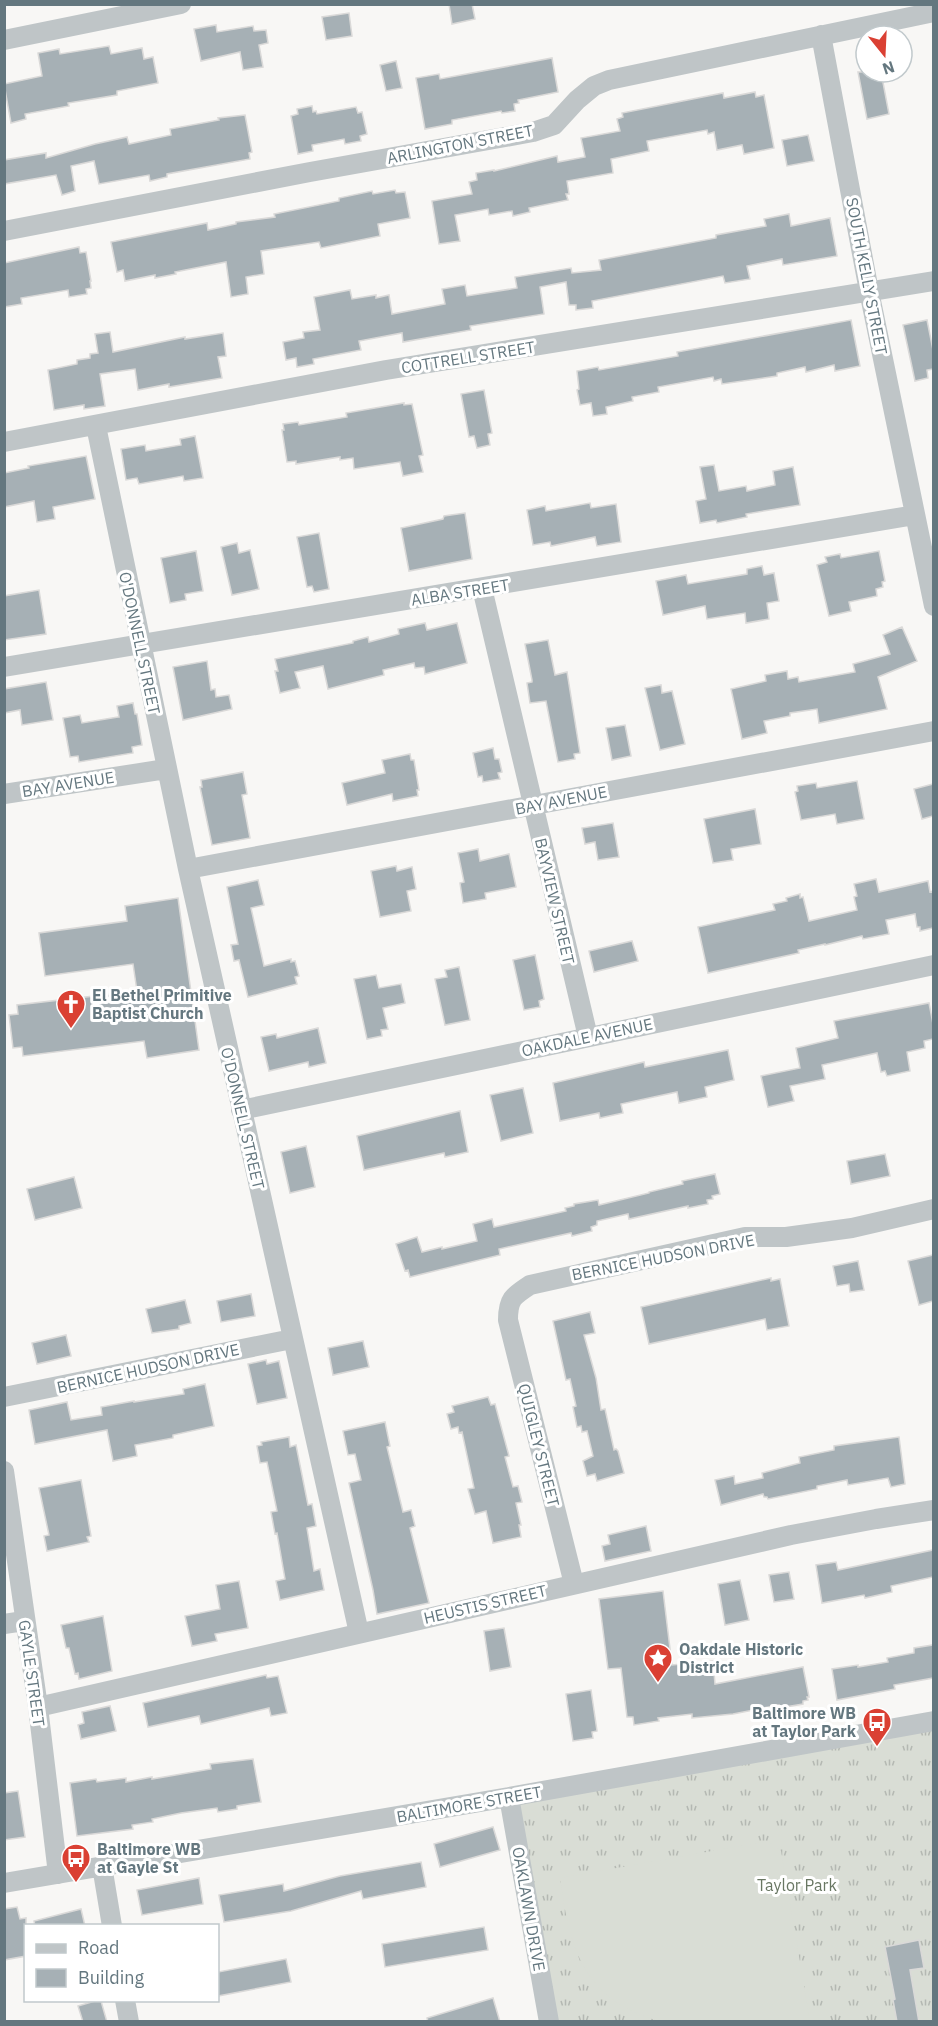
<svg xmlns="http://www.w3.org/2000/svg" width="938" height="2026" viewBox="0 0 938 2026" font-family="'IBM Plex Sans',sans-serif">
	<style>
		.grass { fill: url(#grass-tufts) }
		.pitch { fill: #d9ddd5 }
		.building { fill: #a6b0b5; stroke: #dad9d8; stroke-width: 1.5 }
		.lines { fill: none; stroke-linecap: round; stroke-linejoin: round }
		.minor { stroke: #bfc5c7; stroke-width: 20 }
		.labels { text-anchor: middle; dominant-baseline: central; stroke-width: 6; stroke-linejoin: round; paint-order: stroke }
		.street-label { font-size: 16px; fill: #64777f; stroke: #fff }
		.poi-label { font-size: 16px; font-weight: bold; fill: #64777f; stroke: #fff; text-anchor: start }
		.park-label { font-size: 16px; fill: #697763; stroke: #fff }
	</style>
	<defs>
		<pattern id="grass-tufts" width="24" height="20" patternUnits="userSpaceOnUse" patternTransform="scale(1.5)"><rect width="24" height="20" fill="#d9ddd5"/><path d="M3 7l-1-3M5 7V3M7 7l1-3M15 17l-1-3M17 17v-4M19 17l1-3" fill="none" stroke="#b4b8b2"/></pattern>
	</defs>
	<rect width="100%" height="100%" fill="#f8f7f5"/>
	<path class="grass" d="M933,1721V2021H555L515,1803Z"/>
	<path class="pitch" d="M768,1841L781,1851L810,2021H658C582,1998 570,1949 560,1878Z"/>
	<path class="building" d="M449,4H472L475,19L452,24Z
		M349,13L352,36L326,40L322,17Z
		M216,25L217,32L253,26L254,31L266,30L268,43L259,45L263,67L243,70L240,52L201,61L194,29Z
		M109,46L111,54L142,48L144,59L153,57L158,83L117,91V95L68,103L69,106L25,114L26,119L11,123L4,84L42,76L38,53L59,49L60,54Z
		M552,58L558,92L518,100L519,103L514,104L515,111L502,113L501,111L452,120V124L425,129L416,78L439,74L440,79Z
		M396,61L402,88L386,91L380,65Z
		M858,72H881L889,114L867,119Z
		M755,92L756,97L764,95L774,148L744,154L742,145L717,150L714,132L708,134L707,130L647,141L649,151L611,159L613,173L567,181L569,194H566L568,200L529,208L530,212L513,216L512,211L489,215L488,209L455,215L460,241L439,244L432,201L472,194L469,182L477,180L476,173L494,170V171L557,156L558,162L585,157L581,138L620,131L617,119L623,117L622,113L723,93L724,98Z
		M312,106L313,112L316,111L317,114L356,107L358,113L362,112L367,134L360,136L361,141L345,144L344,139L312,145L313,151L298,154L291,116L298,114L297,109Z
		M245,115L252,152L249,153L250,159L167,174V177L150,181L149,175L99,184L94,161L71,166L75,191L62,195L56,175L4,184V160L46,153V158L95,144L127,137L129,144L171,135L170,129L219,120L218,118Z
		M808,135L814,161L787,166L782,140Z
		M395,190L396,193L405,192L410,218L378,224L380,236L321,248L319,242L261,251L264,274L246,277L248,294L231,297L226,262L175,272L176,274L155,278V275L125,281L123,270L117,272L111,242L207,223L208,230L236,224V222L275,217L274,214L339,201V198L372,191L373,194Z
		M789,214L791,226L830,218L837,256L783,265L782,259L747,266L750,279L725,283L723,276L592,301L593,308L576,310V305H569L566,282L540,287L544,314L470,326L471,330L403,342L402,333L359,341L361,350L313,359L314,364L297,367L296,358L286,360L283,342L304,338L303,332L320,330L314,297L350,290L352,299L376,295V298L389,295L392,314L445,304L442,289L465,285L467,296L517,288L515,277L571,268L572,273L601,270L599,260L716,238V235L766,226L764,219Z
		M79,247L80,253L86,252L91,281H90L91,288L86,289L87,294L69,297L68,290L21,298L22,304L4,307V263Z
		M851,320L860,366L835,371L834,365L806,372L805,367L777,373V376L722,384L721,379L714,381L713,377L658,387L659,392L632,397L633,401L606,407L607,414L593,416L591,403L580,405L577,390L579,389L577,371L598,367L599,370L678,356L677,352Z
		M927,320L933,350V369L927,370L928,378L915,381L903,325Z
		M110,332L113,352L185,337V339L223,333L226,356L218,357L222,378L169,387V384L138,390L135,369L100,374L105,406L84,409V405L54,410L48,370L77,364V360L90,358V354L98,353L95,334Z
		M484,390L492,433L488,434L490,445L477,448L474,436L469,437L461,394Z
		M404,403V405L412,404L423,455L419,456L423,472L403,476L400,462L354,469L353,458L340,460V457L296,464V461L287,462L282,430H284L283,424L298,422L299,425L347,417L346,413Z
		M195,436L203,478L184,481L183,476L139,484L137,478L126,480L121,449L145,445L146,451L181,445L180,439Z
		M86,456L95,499L53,507L55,519L37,522L34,501L4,507V473L29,468L28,466Z
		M714,465L719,491L746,486L747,491L775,485L773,471L793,467L800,505L746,514L747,517L717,523L716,520L700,523L696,501L706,499L700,467Z
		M590,503L591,508L616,504L621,542L597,546L595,537L551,546L550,542L533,545L527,510L545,506L546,511Z
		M465,513L472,559L409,571L401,528L443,519L444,516Z
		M319,533L329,589L314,592L312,586L307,587L297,537Z
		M237,543L239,553L250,550L259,589L232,595L221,547Z
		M196,551L203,591L185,594L186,600L170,603L161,558Z
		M879,551L885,581L882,582L883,587L876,589L877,596L849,602L851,611L829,616L817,565L827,562L825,557L840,554L841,558Z
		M762,566L764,575L774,573L779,601L767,603L769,619L746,623L745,613L707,619L705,606L663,615L656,581L686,575L688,584L747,574V569Z
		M39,590L46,634L4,640V596Z
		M425,623L427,630L457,623L467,663L425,674L424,667L415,668L414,663L383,670L384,675L328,689L323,666L295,672L300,688L280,693L275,671H278L275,659L353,643V641L368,637L369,642L399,634L398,629Z
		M902,627L917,661L878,677L887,709L819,723L817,709L790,713V716L764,721L767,733L742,739L731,689L766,681L765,675L787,671L788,679L798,677L799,682L855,672L853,664L890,654L883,635Z
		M548,640L555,675L567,672L580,753L574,754L575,759L558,762L546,701L530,703L527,683L532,682V680L525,644Z
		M207,661L211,690L215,689L216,697L229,695L232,709L183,720L173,667Z
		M46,682L53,720L22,725L20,710L4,713V689Z
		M661,685L662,693L672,691L685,744L660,750L645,688Z
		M133,703L135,714H137L142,745L132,747L133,753L79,762L78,756L70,757L63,718L80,715L82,723L118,717H119L117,706Z
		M625,725L631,756L612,760L606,728Z
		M493,748L495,759H499L502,772L498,773L500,779L483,782L482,776L478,777L473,753Z
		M410,754L411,760H414L419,790H417L418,796L393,801L392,794L347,805L342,783L385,773L382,760Z
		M243,772L247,794L242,795L250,838L212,845L200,787H202L201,780Z
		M857,781L864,819L837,824L835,814L801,820L795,792L798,791L797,786L816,783L817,788Z
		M933,784V816L922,819L914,789Z
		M755,809L761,844L731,849L733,860L713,863L704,819Z
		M613,823L619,857L598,860L595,842L585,844L582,828Z
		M478,849L480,861L509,854L516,887L485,893L486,899L463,903L460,883L464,882L458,853Z
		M396,866L397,871L412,867L416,889L407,891L411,911L380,917L371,871Z
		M876,879L879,892L928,881L930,892L933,891V928L920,931V927H917L915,914L886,920L889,934L863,939L862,936L825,945V944L798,950L799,953L708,973L698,927L775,910L773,904L787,901L786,898L800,894V898L803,897L809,921L857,910L854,897L857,896L854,884Z
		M258,880L264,905L251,908L264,966L291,959V962L295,961L299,976L295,977L297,984L248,997L239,960L234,961L231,945L238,944L227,887Z
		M178,898L199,1050L147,1058L144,1041L23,1056L22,1047L13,1048L9,1015L18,1014L17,1005L137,991L133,964L45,976L39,933L127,921L125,906Z
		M632,941L638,961L594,972L589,951Z
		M535,955L544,999L539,1001L540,1007L524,1010L513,960Z
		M459,967L470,1020L445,1025L435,979L447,977L445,970Z
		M376,975L379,988L401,984L405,1003L383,1008L388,1029L381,1030L382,1036L367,1039L354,979Z
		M929,1003L933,1024V1039L924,1041L925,1048L907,1052L910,1071L887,1076L885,1071L881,1072L877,1053L822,1065L825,1079L790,1086L794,1101L768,1107L761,1076L800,1068L796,1048L838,1038L834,1021Z
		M318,1028L326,1063L309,1067L308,1062L269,1071L261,1037L276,1034L277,1038Z
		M728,1050L734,1080L705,1087L707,1097L679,1103L677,1092L621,1104L623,1113L600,1118L599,1113L560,1121L553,1083L644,1062L645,1067Z
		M523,1088L533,1133L501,1141L490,1095Z
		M460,1111L468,1152L445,1157L444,1153L364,1170L357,1136Z
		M306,1146L315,1187L290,1193L281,1152Z
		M885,1154L890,1176L851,1184L847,1161Z
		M715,1174L720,1194L712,1196L713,1199L707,1200L708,1204L688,1208V1206L629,1219L628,1214L597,1221V1225L591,1227L592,1231L572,1236L571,1233L499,1249L500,1255L410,1277L408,1270L405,1271L396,1244L417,1237L422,1252L442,1247V1249L477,1241L473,1224L492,1219L494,1227L566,1211L565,1208L574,1206V1204L598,1200L599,1205L649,1193V1192L683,1184L682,1181Z
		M74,1177L82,1208L35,1220L27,1189Z
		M933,1255V1301L919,1305L908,1261Z
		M858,1261L864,1290L850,1292L849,1284L837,1286L833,1266Z
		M771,1278V1281L780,1279L789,1326L767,1330L765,1319L649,1344L641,1307Z
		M251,1294L255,1316L221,1322L217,1301Z
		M185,1300L191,1323L179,1326V1329L152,1333L146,1309Z
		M590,1312L595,1333L584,1335L596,1378L601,1410L605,1409L614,1450L616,1449L618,1451L624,1473L597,1481L595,1474L587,1476L583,1461L593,1456L587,1431L582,1432L581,1426L577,1427L573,1407L576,1406L570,1379L566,1380L553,1321Z
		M66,1335L71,1356L37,1364L32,1343Z
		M363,1341L369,1367L333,1375L328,1348Z
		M266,1360L267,1364L279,1361L287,1398L257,1404L248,1364Z
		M205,1384L214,1426L173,1435V1438L135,1445L137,1456L113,1461L107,1430L35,1444L29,1410L67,1402L71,1420L102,1415L101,1407L134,1401V1402L184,1394L183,1389Z
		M488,1397L491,1405L495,1404L509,1456L505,1457L513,1487L518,1486L522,1502L516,1503L521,1525H519L521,1537L493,1543L486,1511L475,1514L468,1489L474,1488L462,1432L459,1433L458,1427L451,1429L447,1414L454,1412L452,1406Z
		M385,1422L390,1446L387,1447L403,1512L411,1510L415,1526L410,1528L429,1603L377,1614L373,1590L349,1483L361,1480L355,1454L348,1455L343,1431Z
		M289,1437L290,1447L296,1445L308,1505L312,1504L316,1526L307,1528L314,1571L320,1569L324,1590L280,1600L276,1581L285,1579L277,1533L275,1534L271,1512L277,1511L267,1462L260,1463L257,1446L262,1445L261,1442Z
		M899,1437L905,1484L891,1487L888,1478L848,1485L847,1480L817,1486V1489L768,1499L767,1497H764L763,1494L721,1505L715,1480L734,1476L735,1484L763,1478L762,1473L800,1463L799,1457L834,1450V1446Z
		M81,1480L91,1536L87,1537L89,1542L47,1551L44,1536L49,1535L39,1488Z
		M646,1526L651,1551L605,1561L602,1546L610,1544L608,1535Z
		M933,1550V1577L891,1586L892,1592L865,1598L864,1595L822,1603L816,1565L836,1562L838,1570Z
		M789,1572L794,1599L774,1602L769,1575Z
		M740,1580L749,1620L725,1625L718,1584Z
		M239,1581L248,1628L215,1634L217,1641L192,1646L185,1616L220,1609L216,1585Z
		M663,1591L672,1665L713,1661L715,1684L803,1667L809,1697H807L808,1700L803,1701V1704L779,1708V1705L733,1714L692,1718V1714L658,1718L659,1721L634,1725L633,1717H627L621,1668L608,1669L599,1599Z
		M103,1616L112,1671L79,1679L78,1673L75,1674L69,1648H66L61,1625Z
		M504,1628L511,1667L490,1671L484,1631Z
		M933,1645V1678L894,1685L895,1689L837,1700L832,1669L858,1665V1667L888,1662L887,1658L914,1653V1648Z
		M266,1675L267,1678L278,1676L287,1713L271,1716L269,1708L201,1724L199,1716L148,1727L143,1703Z
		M591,1690L597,1731L592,1732L593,1738L573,1741L566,1694Z
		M110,1706L116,1731L81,1739L78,1725L84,1723L82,1712Z
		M253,1759L261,1802L237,1806V1809L218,1812L217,1808L181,1813L152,1819L153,1822L132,1825L133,1829L77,1836L70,1783L96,1779L97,1782L126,1778V1782L152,1777V1779L211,1769L210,1764Z
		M18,1791L25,1837L4,1840V1793Z
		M493,1827L500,1850L440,1867L434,1844Z
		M421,1862L426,1887L363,1899L361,1891L291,1911L224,1922L219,1895L283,1884L284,1891L340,1876Z
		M199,1878L203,1904L142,1915L137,1890Z
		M17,1907L20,1919L26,1918V1956L4,1960V1909Z
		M81,1909L85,1926H35L34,1921Z
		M484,1927L488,1950L385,1967L382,1944Z
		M919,1940L924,1968L910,1970L919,2022H897L893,2000L895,1999L885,1947Z
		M286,1959L291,1982L218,1996V1972Z
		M493,1998L500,2022H428L427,2018Z
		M95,2001H101L107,2022H83L78,2006Z"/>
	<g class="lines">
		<path class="minor" d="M821,35L869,291L934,606
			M4,40L181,4
			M4,231L310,172L533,132L554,125L577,100L594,86L609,80L934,12
			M96,426L188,869L359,1633
			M4,442L386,370L934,281
			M482,588L588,1037
			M4,667L915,515
			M4,794L166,769
			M188,869L934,731
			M241,1110L934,965
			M4,1397L292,1339
			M4,1471L38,1707L58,1874
			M574,1584L508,1320C508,1299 513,1296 530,1285L745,1237H786L852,1228L934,1209
			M4,1624L24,1621
			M38,1707L791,1535L876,1519L934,1510
			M509,1797L549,2022
			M102,1866L112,1926
			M4,1883L509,1797L934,1721
			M125,2000L129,2022"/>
	</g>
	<defs>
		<g id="church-pin" transform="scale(1.5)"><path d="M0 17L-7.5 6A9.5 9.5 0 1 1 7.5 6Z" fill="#da4033" stroke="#fff"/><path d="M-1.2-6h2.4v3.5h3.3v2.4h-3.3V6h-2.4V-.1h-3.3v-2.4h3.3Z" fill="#fff"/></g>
		<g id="sight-pin" transform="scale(1.5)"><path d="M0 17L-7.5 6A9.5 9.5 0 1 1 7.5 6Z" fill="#da4033" stroke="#fff"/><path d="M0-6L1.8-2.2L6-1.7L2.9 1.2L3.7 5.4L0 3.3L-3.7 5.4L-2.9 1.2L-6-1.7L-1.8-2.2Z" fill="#fff"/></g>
		<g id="bus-pin" transform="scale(1.5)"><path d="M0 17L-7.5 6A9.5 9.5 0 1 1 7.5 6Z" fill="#da4033" stroke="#fff"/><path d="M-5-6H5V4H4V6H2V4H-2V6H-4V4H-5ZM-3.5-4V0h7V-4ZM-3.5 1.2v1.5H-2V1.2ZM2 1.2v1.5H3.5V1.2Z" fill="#fff"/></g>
	</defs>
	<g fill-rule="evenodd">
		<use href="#church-pin" x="71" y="1004"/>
		<use href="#sight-pin" x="658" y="1658"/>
		<use href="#bus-pin" x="877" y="1722"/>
		<use href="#bus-pin" x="76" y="1858"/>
	</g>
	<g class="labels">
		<g class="street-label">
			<text transform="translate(460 144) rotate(-11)">ARLINGTON STREET</text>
			<text transform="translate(867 276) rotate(79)">SOUTH KELLY STREET</text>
			<text transform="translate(468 357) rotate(-9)">COTTRELL STREET</text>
			<text transform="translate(460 592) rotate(-9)">ALBA STREET</text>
			<text transform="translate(140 643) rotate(78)">O'DONNELL STREET</text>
			<text transform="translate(68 784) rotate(-9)">BAY AVENUE</text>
			<text transform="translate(561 800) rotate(-11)">BAY AVENUE</text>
			<text transform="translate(555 901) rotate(77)">BAYVIEW STREET</text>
			<text transform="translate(587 1037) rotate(-12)">OAKDALE AVENUE</text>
			<text transform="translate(243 1118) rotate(77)">O'DONNELL STREET</text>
			<text transform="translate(663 1257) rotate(-11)">BERNICE HUDSON DRIVE</text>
			<text transform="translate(148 1368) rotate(-12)">BERNICE HUDSON DRIVE</text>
			<text transform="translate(539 1445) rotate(76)">QUIGLEY STREET</text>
			<text transform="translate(485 1604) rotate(-13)">HEUSTIS STREET</text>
			<text transform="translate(32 1673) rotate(82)">GAYLE STREET</text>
			<text transform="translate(469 1804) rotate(-10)">BALTIMORE STREET</text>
			<text transform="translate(529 1909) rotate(80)">OAKLAWN DRIVE</text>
		</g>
		<g class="poi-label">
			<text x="92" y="995">El Bethel Primitive<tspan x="92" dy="18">Baptist Church</tspan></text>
			<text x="679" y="1649">Oakdale Historic<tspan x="679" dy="18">District</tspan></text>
			<text x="856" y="1713" text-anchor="end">Baltimore WB<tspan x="856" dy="18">at Taylor Park</tspan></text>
			<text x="97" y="1849">Baltimore WB<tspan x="97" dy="18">at Gayle St</tspan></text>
		</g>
		<g class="park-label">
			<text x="797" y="1885">Taylor Park</text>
		</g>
	</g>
	<rect width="938" height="2026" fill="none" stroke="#64777f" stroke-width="12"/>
	<rect x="24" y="1924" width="195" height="78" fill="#ffffff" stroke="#c1c9cc" stroke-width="1.5"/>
	<rect x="36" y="1944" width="30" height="9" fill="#bfc5c7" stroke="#c1c9cc" stroke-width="1.5"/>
	<text x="78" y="1954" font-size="18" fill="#64777f">Road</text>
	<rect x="36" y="1969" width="30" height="18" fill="#a6b0b5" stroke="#c1c9cc" stroke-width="1.5"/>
	<text x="78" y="1984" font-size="18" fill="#64777f">Building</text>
	<g transform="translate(884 54) rotate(162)"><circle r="28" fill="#ffffff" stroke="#c1c9cc" stroke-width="1.5"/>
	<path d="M0-4.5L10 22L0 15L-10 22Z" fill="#da4033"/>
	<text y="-9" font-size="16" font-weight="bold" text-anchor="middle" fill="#64777f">N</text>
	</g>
</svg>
